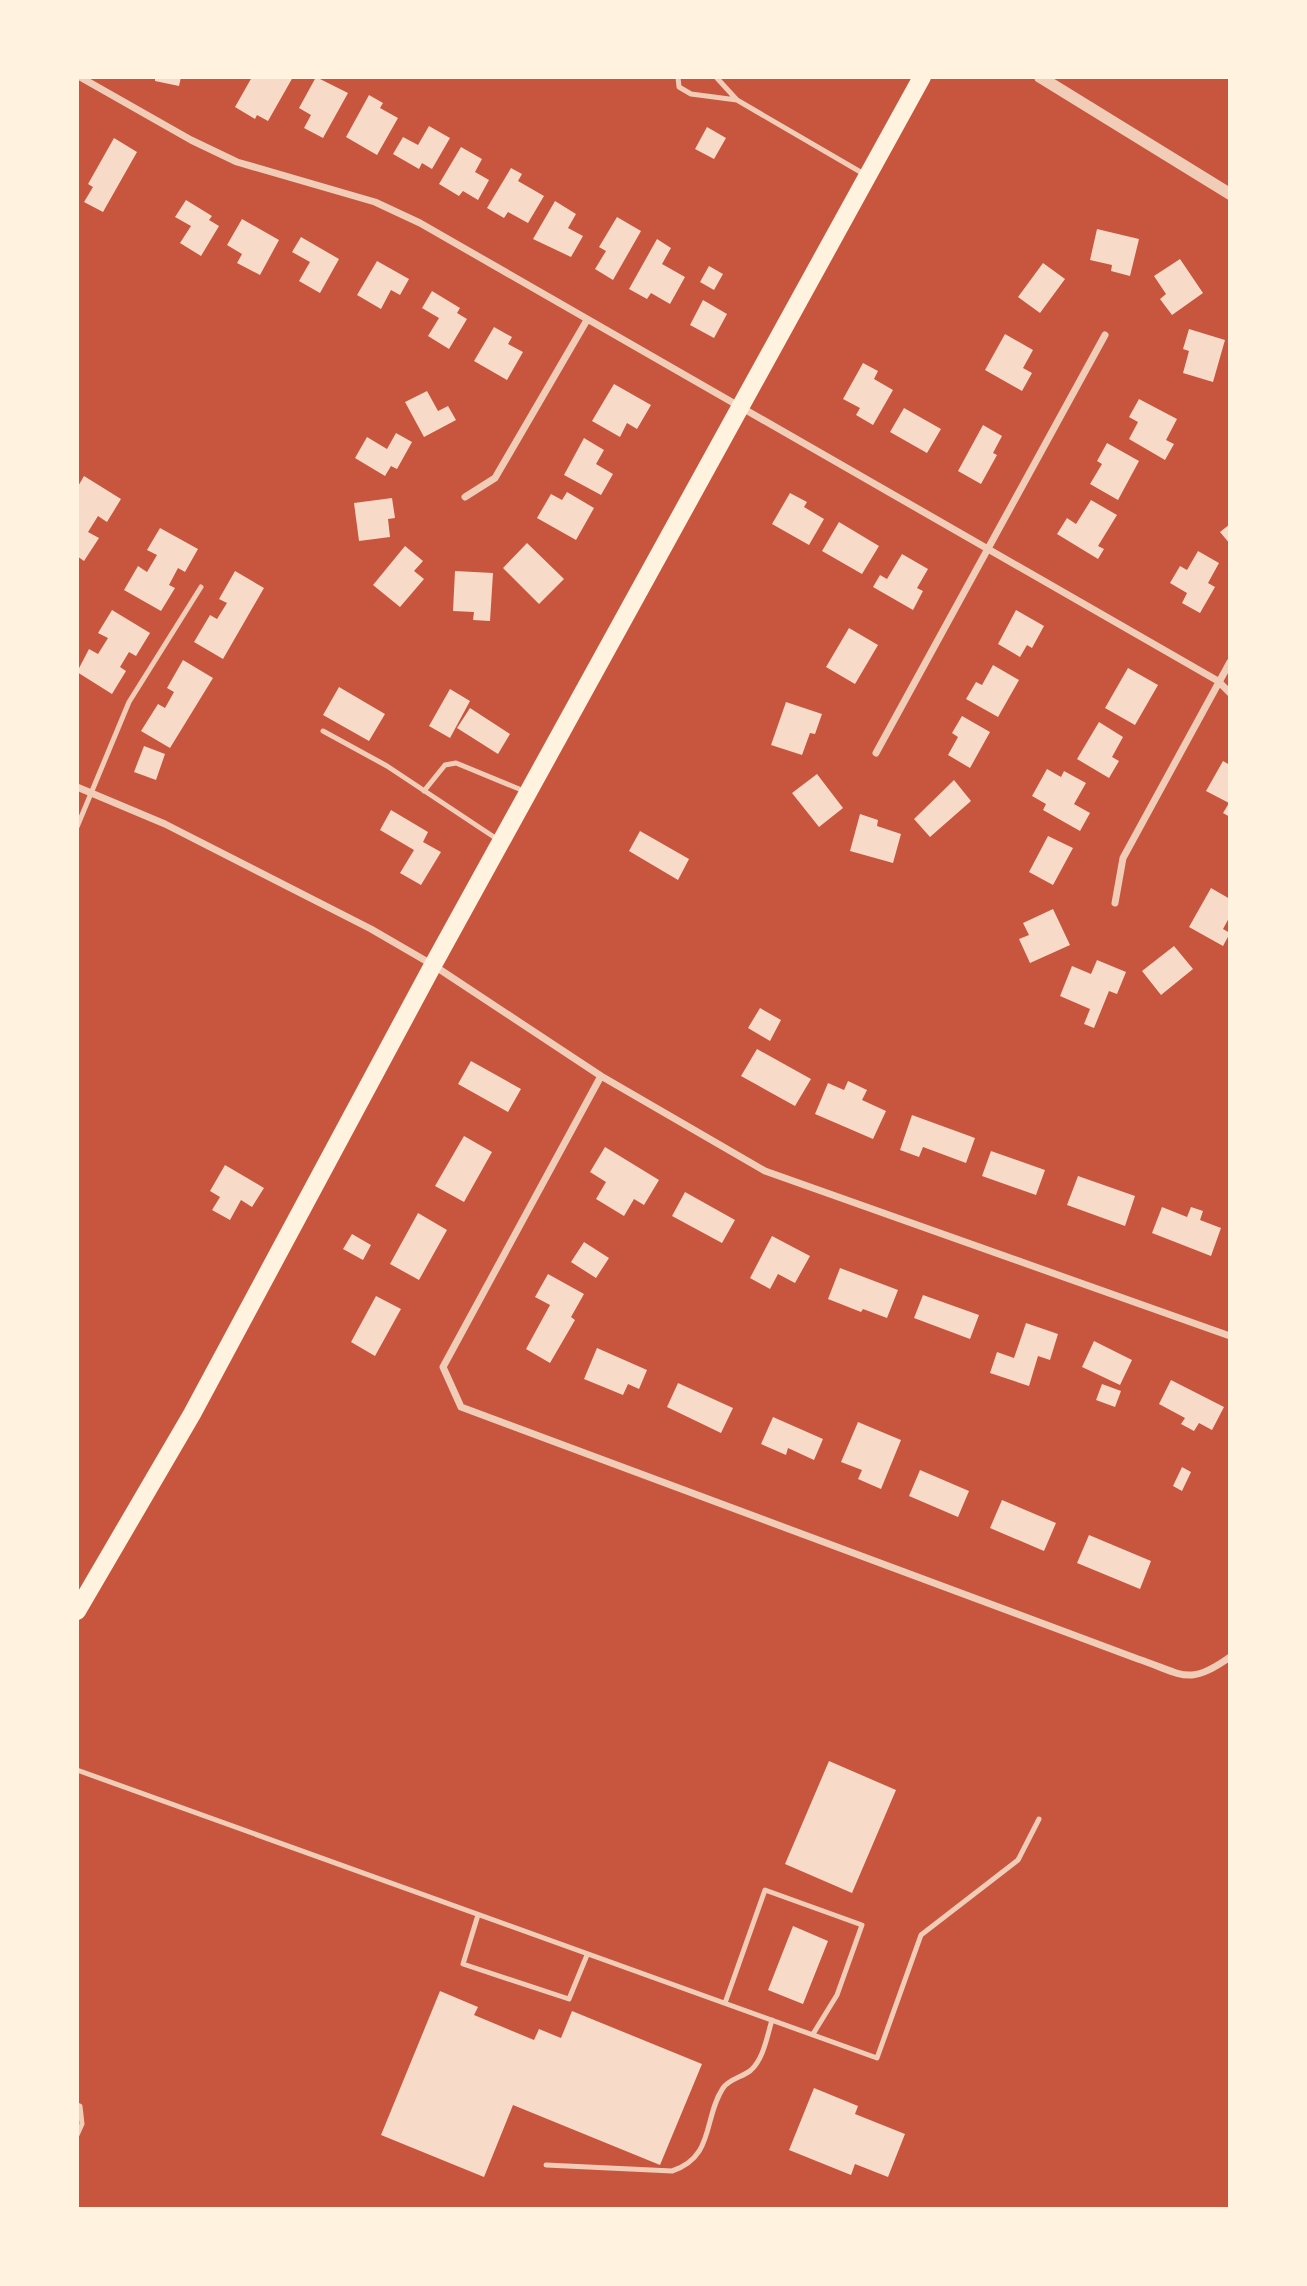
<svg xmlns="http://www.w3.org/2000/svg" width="1307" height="2286" viewBox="0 0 1307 2286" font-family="Jost,sans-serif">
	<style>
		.building { fill: #f7dbc8 }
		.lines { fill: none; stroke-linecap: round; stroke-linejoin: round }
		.service { stroke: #f1ccb7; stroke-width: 5 }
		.minor { stroke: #f1ccb7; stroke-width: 7 }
		.tertiary { stroke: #f1ccb7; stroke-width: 12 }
		.primary { stroke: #fff3e0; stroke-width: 18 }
	</style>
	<rect width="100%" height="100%" fill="#c8553d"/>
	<path class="building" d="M155,77H181L179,86L155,81Z
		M252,77H293L268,121L257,115L255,119L235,107Z
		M316,77L348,93L323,138L304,128L311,115L299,108Z
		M369,95L383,103L380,108L398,118L377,155L346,137Z
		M429,126L450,138L432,169L422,163L419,169L393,154L403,137L418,145Z
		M707,127L726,138L714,159L695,149Z
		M114,138L137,152L103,212L84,202L93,187L88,184Z
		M461,147L482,159L475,172L489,180L478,200L463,191L459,196L439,184Z
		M511,168L522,174L518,181L544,196L528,223L508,212L504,218L487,208Z
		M186,200L212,216L209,220L219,226L201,256L180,243L191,226L175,217Z
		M555,201L576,214L568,228L583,236L571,257L533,239Z
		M617,217L641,231L613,280L595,269L606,251L599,247Z
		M242,219L279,240L260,275L237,263L242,254L227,245Z
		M1097,229L1139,239L1130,276L1111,271L1112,265L1090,260Z
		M301,237L339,259L320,293L299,281L310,262L292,252Z
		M657,239L671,248L662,264L685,277L670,304L651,293L647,299L629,289Z
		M1180,259L1203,293L1172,315L1160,299L1166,294L1154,276Z
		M377,261L409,279L400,295L391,290L381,309L357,295Z
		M1043,263L1065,279L1040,313L1018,297Z
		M709,266L723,274L714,290L700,282Z
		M432,291L460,308L457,313L467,319L449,349L428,336L439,318L422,308Z
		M703,300L727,314L714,338L690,325Z
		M494,327L512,337L508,344L523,352L507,380L474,361Z
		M1189,329L1225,340L1213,382L1183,373L1189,351L1183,349Z
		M1005,334L1033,350L1023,368L1032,373L1022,391L985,370Z
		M863,363L878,371L874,379L893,390L873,425L856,415L860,408L843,399Z
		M614,384L651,405L637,429L627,423L620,437L592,421Z
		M427,391L438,411L448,406L456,420L424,437L405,402Z
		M1139,399L1177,419L1166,440L1174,444L1165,460L1129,439L1138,422L1129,417Z
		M904,408L941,429L927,453L890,432Z
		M983,425L1002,436L993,453L997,455L981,484L958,471Z
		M396,433L412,442L397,469L391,466L385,476L355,458L367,437L387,449Z
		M584,438L604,450L596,464L613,474L601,495L564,475Z
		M1107,443L1139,461L1118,500L1090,484L1102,464L1097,461Z
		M84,476L121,499L107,522L98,516L88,532L99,538L84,561L77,556V488Z
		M567,492L594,508L576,540L537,518L551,494L562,500Z
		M790,493L807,502L804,507L824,519L809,545L772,524Z
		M392,498L395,518L388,519L390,537L359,541L354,503Z
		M1091,500L1117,515L1098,546L1104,549L1098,559L1057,534L1067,518L1076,524Z
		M839,522L879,546L862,574L822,551Z
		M1230,524V544L1220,532Z
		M160,528L198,549L185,572L178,568L169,585L175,588L161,611L124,590L138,566L147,572L157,555L147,550Z
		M527,543L564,579L539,604L503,568Z
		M405,546L423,561L414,571L424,579L400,607L373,585Z
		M1198,551L1219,563L1208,583L1215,587L1200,613L1182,603L1187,593L1170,583L1180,566L1187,570Z
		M902,554L928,569L917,588L923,591L913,610L873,587L880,575L887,579Z
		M235,571L264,588L223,659L194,642L210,615L217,619L227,603L219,599Z
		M455,571L493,573L490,621L473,620L474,612L453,611Z
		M112,610L150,633L136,656L129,652L120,667L126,671L112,694L77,672L89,649L98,654L108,638L98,633Z
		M1016,610L1044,626L1032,648L1027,645L1020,657L998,644Z
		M849,628L878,645L855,684L826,667Z
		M183,660L213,678L170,748L141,731L158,704L165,708L174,692L167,688Z
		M993,665L1019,680L998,717L966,699L976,682L982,685Z
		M1128,668L1158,685L1135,725L1105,708Z
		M339,687L385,714L369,741L323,715Z
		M450,689L470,701L450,738L429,726Z
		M786,702L822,714L815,734L810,733L802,755L771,745Z
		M470,708L510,734L498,754L457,728Z
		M962,716L990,732L970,768L948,755L958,737L952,733Z
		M1099,722L1123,737L1112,757L1119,761L1109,778L1077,759Z
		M144,746L165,754L156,780L134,772Z
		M1223,761L1230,765V817L1223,813L1229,803L1206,791Z
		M1047,769L1061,777L1064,771L1086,783L1074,804L1090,813L1080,831L1043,810L1046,804L1032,796Z
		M817,774L843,808L819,827L792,793Z
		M954,780L971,801L930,837L914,819Z
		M391,810L428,832L423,842L441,852L421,885L400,873L414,850L380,830Z
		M860,814L878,820L877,826L901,834L893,863L850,851Z
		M640,831L689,859L678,880L629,851Z
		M1048,836L1073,848L1053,885L1029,872Z
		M1211,888L1230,899V916L1223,929L1230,933L1223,946L1189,927Z
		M1053,909L1070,945L1030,963L1019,939L1029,935L1023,923Z
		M1174,946L1193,969L1161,995L1142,971Z
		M1097,960L1126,972L1117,994L1109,991L1094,1028L1084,1024L1090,1009L1060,996L1072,966L1091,974Z
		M760,1008L781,1020L770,1041L748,1028Z
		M757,1049L811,1079L795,1106L741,1076Z
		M471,1061L521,1089L508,1112L458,1084Z
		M848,1081L867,1090L862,1100L886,1111L873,1139L815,1114L828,1083L844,1090Z
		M912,1115L975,1138L966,1163L923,1147L919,1157L900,1150Z
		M464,1136L492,1152L464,1202L435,1186Z
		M605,1147L659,1180L644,1205L634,1199L624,1216L596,1199L606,1182L590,1172Z
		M991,1151L1045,1170L1036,1195L982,1176Z
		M225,1165L264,1188L252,1207L241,1200L230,1220L212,1210L220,1197L210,1191Z
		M1078,1176L1135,1196L1125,1226L1067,1205Z
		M685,1192L735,1220L722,1243L672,1216Z
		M1162,1207L1187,1217L1191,1207L1203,1211L1200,1220L1221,1228L1211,1256L1152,1233Z
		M418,1213L447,1230L419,1280L390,1264Z
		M352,1234L371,1245L363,1260L343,1249Z
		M772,1236L810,1256L795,1283L778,1274L770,1289L750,1278Z
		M584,1242L609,1258L596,1278L571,1262Z
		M840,1268L898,1290L887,1318L863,1309L861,1312L828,1299Z
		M548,1274L584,1294L571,1317L575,1320L550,1363L526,1349L550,1305L535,1297Z
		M923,1295L979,1315L970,1339L914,1318Z
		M376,1296L401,1309L375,1356L351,1342Z
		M1026,1323L1058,1334L1050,1360L1038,1356L1029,1386L990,1373L997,1352L1014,1358Z
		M1094,1341L1132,1360L1120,1385L1082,1367Z
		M597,1348L647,1370L639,1389L628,1384L623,1395L584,1379Z
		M1171,1380L1224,1407L1212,1430L1199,1423L1194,1431L1181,1424L1185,1418L1159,1404Z
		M678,1383L733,1408L721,1433L667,1407Z
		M1102,1384L1121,1391L1115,1407L1096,1400Z
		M773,1417L823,1439L814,1460L788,1448L786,1455L761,1444Z
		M858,1422L901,1440L881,1489L858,1479L862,1470L841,1462Z
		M1182,1467L1191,1472L1182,1491L1173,1486Z
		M920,1470L969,1491L958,1517L909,1496Z
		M1002,1500L1056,1523L1044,1551L990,1528Z
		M1089,1535L1151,1561L1140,1589L1077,1563Z
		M829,1761L896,1790L852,1893L785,1864Z
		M793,1926L828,1941L803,2004L768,1990Z
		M440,1991L478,2007L474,2015L534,2040L539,2029L561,2038L572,2011L702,2064L660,2165L513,2105L484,2177L381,2135Z
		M814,2088L858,2106L855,2114L905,2134L888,2177L855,2164L851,2175L789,2150Z"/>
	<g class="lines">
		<path class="service" d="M678,77L679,87L691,94L737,100
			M716,77L737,100L864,174
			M323,731L387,766L500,841
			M424,791L445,765L456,763L524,791
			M77,827L129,702L201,587
			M77,1770L877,2058L921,1935L1018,1860L1039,1819
			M478,1915L463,1964L569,1999L587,1955
			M725,2003L765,1890L862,1925L837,1995L813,2034
			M77,2105L80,2106L82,2124L77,2135
			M546,2165L672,2171C715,2157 703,2118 723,2088C729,2079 743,2077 751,2070C764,2058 767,2036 772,2020"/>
		<path class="minor" d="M80,77L191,140L237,162L375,202L420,223L1218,681L1230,693
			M465,497L495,478L587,320
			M876,753L1105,335
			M77,787L165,824L371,929L433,965L601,1076L765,1171L1230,1336
			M1115,903L1123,858L1230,662
			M601,1076L443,1367L461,1407L1138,1659C1183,1674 1188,1687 1230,1657"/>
		<path class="tertiary" d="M1040,77L1230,194"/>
		<path class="primary" d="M77,1611L192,1414L433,965L922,77"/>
	</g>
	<rect width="1307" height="2286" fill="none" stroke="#fff3e0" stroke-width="158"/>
</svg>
